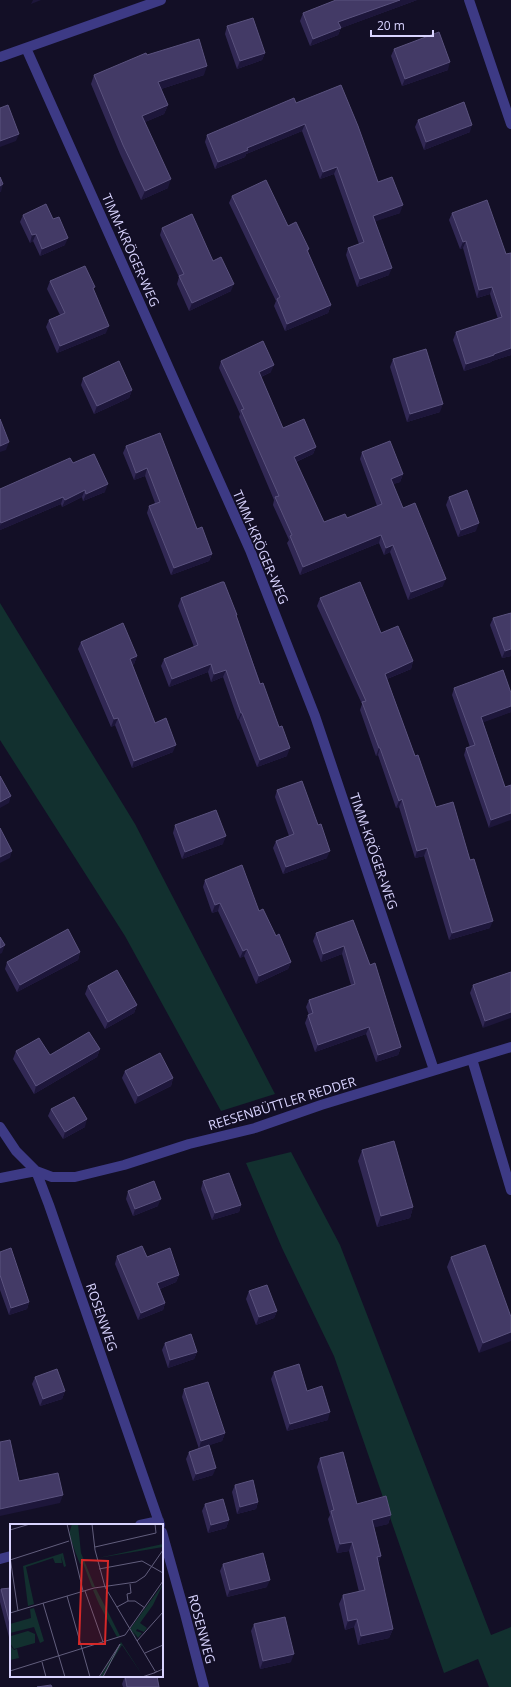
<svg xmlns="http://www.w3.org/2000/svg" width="511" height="1687" viewBox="0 0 511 1687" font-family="'Open Sans',sans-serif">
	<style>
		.green { fill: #12302f }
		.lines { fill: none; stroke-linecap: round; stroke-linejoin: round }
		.minor { stroke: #3d3a85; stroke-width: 10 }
		.wall { fill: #312854 }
		.shaded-wall { fill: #1d163a }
		.building { fill: #433a66; stroke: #5a527e }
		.labels { text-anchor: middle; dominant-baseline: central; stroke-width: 3.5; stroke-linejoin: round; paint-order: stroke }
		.street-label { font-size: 13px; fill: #d9d4ff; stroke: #130f26 }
		.inset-road { fill: none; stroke: #625e7d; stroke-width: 1 }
		.view { fill: #d62828; fill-opacity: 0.15; stroke: #d62828; stroke-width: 2 }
		.inset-edge { fill: none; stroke: #d9d4ff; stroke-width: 2 }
	</style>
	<rect width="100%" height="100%" fill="#130f26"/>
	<path class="green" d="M0,603L135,824L275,1094L221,1111L125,936L0,740Z
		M291,1152L340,1245L491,1635L511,1627V1687H489L478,1659L444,1673L334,1356L282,1248L246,1163Z"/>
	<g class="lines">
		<path class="minor" d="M469,0L511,124
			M26,48L250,550L315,716L434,1070
			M0,57L161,0
			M472,1059L511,1190
			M0,1127L16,1151L36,1171L49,1205L160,1525
			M0,1178L36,1171L52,1177H75L124,1165L189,1144L255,1128L321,1105L511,1047
			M140,1525L159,1521
			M162,1532L185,1614L204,1687
			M0,1559L11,1556"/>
	</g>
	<path class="wall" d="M417,0L341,28L338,35L310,46L300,21L303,13Z
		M227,26L265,53L262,60L237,69L225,34Z
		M394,49L448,70L402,86L391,56Z
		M147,55L204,75L161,89L168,105L164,114L145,122L168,188L141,200L120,154L91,84L94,75Z
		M296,103L378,182L400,213L375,221L389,275L357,287L346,255L348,248L359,244L334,174L320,179L302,131L246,154L245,157L215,169L205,142L207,135Z
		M418,120L470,132L424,150L415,127Z
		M232,196L288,226L309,249L308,252L331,305L328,313L285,331L274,306L276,301L229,203Z
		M452,213L506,254L511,253V355L492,361L491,362L464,371L453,340L456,332L498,319L490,294L477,298L463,248L460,249L449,220Z
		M23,215L65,245L40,256L33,241L30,243L20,222Z
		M162,228L231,291L189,311L177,284L179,277L160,235Z
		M50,281L94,291L106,333L57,353L46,327L49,320L60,315L47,289Z
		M393,359L440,412L407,422L390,367Z
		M221,361L271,372L261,377L283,428L316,447L313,454L296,462L324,522L347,518L377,506L360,459L362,452L403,474L400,482L393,484L403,508L443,586L408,600L390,552L384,555L379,543L300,575L287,543L289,540L273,505L274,500L239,417L240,414L219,368Z
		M83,378L132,390L129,398L94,414L81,385Z
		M160,433L197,529L212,554L209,561L171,575L147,513L149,506L155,503L145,476L134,480L123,453L126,446Z
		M73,463L105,492L83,501L82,497L62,507L61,504L0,530V489Z
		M449,497L476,531L458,537L446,505Z
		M181,598L236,616L287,756L257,767L239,720H238L223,677L211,682L208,672L169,687L161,666L164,659L194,647L178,606Z
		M320,598L381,633L413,661L411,669L387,679L415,756L436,807L490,928L449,940L424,856L415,858L399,807L396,808L378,755L376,756L360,710L362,704L317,606Z
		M511,613V656L502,658L490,625L493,618Z
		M81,642L137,656L134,664L132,665L155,723L173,752L132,768L115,725L111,727L78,649Z
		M454,688L511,712L483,722L505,787L489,828L464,755L466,748L470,747L452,695Z
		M277,790L327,858L283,874L273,848L276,841L289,836L275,797Z
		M175,825L223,844L182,859L173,833Z
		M205,880L259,911L276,936L291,962L288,969L256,984L244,956L240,958L218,911L212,913L203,887Z
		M353,920L401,1047L398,1055L376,1062L366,1034L315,1052L305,1023L308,1015H309L306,1007L309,1000L351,985L342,954L321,962L313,941L316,933Z
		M80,952L78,960L17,992L5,969L7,962Z
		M511,972L483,1028L470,993L473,985Z
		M88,986L137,1005L134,1013L105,1029L85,994Z
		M100,1049L97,1057L34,1094L13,1059L16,1051L50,1055Z
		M125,1071L173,1078L171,1086L135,1104L122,1078Z
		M51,1109L85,1127L63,1139L48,1116Z
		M362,1150L413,1207L410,1218L377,1227L358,1161Z
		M203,1181L241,1205L239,1212L212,1220L201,1189Z
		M128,1191L158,1206L133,1216L126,1199Z
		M0,1252L29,1302L27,1309L9,1315L0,1290Z
		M117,1256L147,1257L179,1275L176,1282L160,1289L165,1303L163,1310L138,1320L115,1264Z
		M451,1257L511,1317L479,1353L447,1267Z
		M249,1291L277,1311L274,1318L256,1325L246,1299Z
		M165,1343L197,1352L194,1359L168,1368L162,1350Z
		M274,1372L307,1391L328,1420L287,1431L271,1379Z
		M35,1377L65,1391L62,1399L40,1406L32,1384Z
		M184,1389L225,1433L222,1441L199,1448L213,1475L193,1481L186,1459L189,1452L199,1449L182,1397Z
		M320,1458L357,1504L391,1515L388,1524L374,1527L381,1556L378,1564L393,1629L389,1638L358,1645L354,1627L345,1630L339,1604L343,1595L359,1592L349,1551L337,1553L328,1519L330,1515L317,1467Z
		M235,1485L258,1502L256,1509L237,1514L232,1492Z
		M205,1504L229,1520L226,1528L208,1533L202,1511Z
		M223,1564L267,1587L227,1597L220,1571Z
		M11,1588V1641H10L0,1602V1590L1,1589Z
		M254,1624L291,1662L260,1669L251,1631Z
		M125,1676L159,1687H123L122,1684Z"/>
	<path class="shaded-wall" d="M33,0H41L31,4Z
		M400,0H417L336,30L338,22Z
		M341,28L338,35L310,46L313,39Z
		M265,53L262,60L237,69L240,61Z
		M450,62L448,70L402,86L405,79Z
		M207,66L204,75L155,91L158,82Z
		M168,105L164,114L138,125L142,116Z
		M305,124L302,131L246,154L245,157L215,169L218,162L247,148Z
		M472,125L470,132L424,150L426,142Z
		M19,134L16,141L0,147V141Z
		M337,167L334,174L320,179L323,172Z
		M171,179L168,188L141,200L145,191Z
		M3,184L1,192H0V186Z
		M403,205L400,213L371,223L373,216Z
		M36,234L33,241L30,243L32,235Z
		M68,238L65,245L40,256L42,249Z
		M466,241L463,248L460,249L463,242Z
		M392,268L389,275L357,287L360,279Z
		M234,284L231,291L189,311L192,303Z
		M492,287L490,294L477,298L479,290Z
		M331,305L328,313L285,331L287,324Z
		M109,326L106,333L57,353L60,346Z
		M511,348V355L492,361L491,362L464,371L466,364L494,354Z
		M274,365L271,372L256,379L259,372Z
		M132,390L129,398L94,414L97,406Z
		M443,404L440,412L407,422L410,414Z
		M9,442L6,450L0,452V446Z
		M316,447L313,454L291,464L294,457Z
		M147,468L145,476L134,480L136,473Z
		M403,474L400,482L388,486L391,479Z
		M108,484L105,492L83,501L86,494Z
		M85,490L82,497L62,507L65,500Z
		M63,497L61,504L0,530V526L1,523Z
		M479,523L476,531L458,537L461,530Z
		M381,535L379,543L300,575L303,567Z
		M393,545L390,552L384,555L386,548Z
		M212,554L209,561L171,575L174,568Z
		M446,579L443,586L408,600L411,592Z
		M511,649V656L502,658L505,651Z
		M137,656L134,664L127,667L130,659Z
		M413,661L411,669L382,681L385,674Z
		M211,664L208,672L169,687L172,679Z
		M226,670L223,677L211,682L214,674Z
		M511,706V712L479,724L481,717Z
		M241,713H242L239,720H238Z
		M118,718L115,725L111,727L114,719Z
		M176,745L173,752L132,768L134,761Z
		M290,748L287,756L257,767L260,760Z
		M379,748H380L378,755L376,756Z
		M11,796L9,803L0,808V802Z
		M402,799L399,807L396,808L399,801Z
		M511,813V820L489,828L491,820Z
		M226,836L223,844L182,859L185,852Z
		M427,848L424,856L415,858L417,851Z
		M12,851L10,858L0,863V857Z
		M330,851L327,858L283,874L286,867Z
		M220,903L218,911L212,913L215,905Z
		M493,921L490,928L449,940L452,933Z
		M5,945L2,953L0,954V948Z
		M344,946L342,954L321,962L323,954Z
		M247,949L244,956L240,958L243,951Z
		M80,952L78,960L17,992L20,985Z
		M291,962L288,969L256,984L259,976Z
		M137,1005L134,1013L105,1029L108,1022Z
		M511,1012V1018L483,1028L485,1021Z
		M369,1027L366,1034L315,1052L318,1045Z
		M401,1047L398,1055L376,1062L378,1055Z
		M100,1049L97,1057L34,1094L36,1086Z
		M173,1078L171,1086L135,1104L138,1096Z
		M87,1119L85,1127L63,1139L65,1132Z
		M161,1199L158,1206L133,1216L135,1209Z
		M241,1205L239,1212L212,1220L215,1213Z
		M413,1207L410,1218L377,1227L381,1216Z
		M179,1275L176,1282L155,1291L157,1283Z
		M29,1302L27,1309L9,1315L11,1308Z
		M165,1303L163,1310L138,1320L141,1313Z
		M277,1311L274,1318L256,1325L259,1317Z
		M511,1332V1341L479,1353L483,1343Z
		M197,1352L194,1359L168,1368L170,1360Z
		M65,1391L62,1399L40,1406L43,1399Z
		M330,1412L328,1420L287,1431L290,1424Z
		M225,1433L222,1441L199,1449L201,1441Z
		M216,1468L213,1475L193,1481L196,1474Z
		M63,1495L60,1503L0,1516V1509Z
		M258,1502L256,1509L237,1514L240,1507Z
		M391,1515L388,1524L369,1529L372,1520Z
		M229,1520L226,1528L208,1533L211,1525Z
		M352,1542L349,1551L337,1553L340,1544Z
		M381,1556L378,1565L377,1557Z
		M270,1580L267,1587L227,1597L230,1590Z
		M357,1619L354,1627L345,1630L348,1621Z
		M393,1629L389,1638L358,1645L361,1636Z
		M294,1654L291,1662L260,1669L263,1661Z"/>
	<path class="building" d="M336,0H400L338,22L341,28L313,39L303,13Z
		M253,18L265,53L240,61L227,26Z
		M439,32L450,62L405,79L394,49Z
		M199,39L207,66L158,82L168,105L142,116L171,179L145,191L123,145L94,75L146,53L147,55Z
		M341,85L358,126L378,182L392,177L403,205L373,216L392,268L360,279L348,248L364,242L337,167L323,172L305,124L247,148L248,150L218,162L207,135L294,98L296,103Z
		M464,102L472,125L426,142L418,120Z
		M8,105L19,134L0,141V108Z
		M0,177L3,184L0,186Z
		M266,180L288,226L296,222L309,249L307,250L331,305L287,324L277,299L280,297L232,196Z
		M487,200L506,254L511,253V348L494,354V355L466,364L456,332L502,317L492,287L479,290L466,241L463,242L452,213Z
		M46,204L53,219L59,217L68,238L42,249L36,234L32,235L23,215Z
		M192,214L213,261L221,257L234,284L192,303L179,276L184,274L162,228Z
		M85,266L95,287L93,288L109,326L60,346L49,320L65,313L50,281Z
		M263,341L274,365L259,372L283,428L304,419L316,447L294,457L324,522L345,514L347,518L382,504L362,452L390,441L403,474L391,479L403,508L415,503L446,579L411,592L393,545L386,548L381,535L303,567L290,536L292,535L275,497L279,496L241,410L244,409L221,361Z
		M426,349L443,404L410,414L393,359Z
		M119,361L132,390L97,406L83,378Z
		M0,419L9,442L0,446Z
		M160,433L197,529L202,527L212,554L174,568L149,506L160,502L147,468L136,473L126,446Z
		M94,454L108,484L86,494L85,490L65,500L63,497L1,523L0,521V489L70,458L73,463Z
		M467,490L479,523L461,530L449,497Z
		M222,582H224L237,615H236L260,684L263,683L279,727L282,726L290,748L260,760L242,713H241L226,670L214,674L211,664L172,679L164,659L198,645L181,598Z
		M360,582L381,633L398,626L413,661L385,674L415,756L418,755L436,807L453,802L470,860L474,859L493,921L452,933L427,848L417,851L402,799L399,801L380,748H379L362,702L366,701L320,598Z
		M511,613V649L505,651L493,618Z
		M123,623L137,656L130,659L155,723L166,718L176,745L134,761L118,718L114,719L81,642Z
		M503,670L511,693V706L481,717L505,787L511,785V813L491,820L466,748L475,745L454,688Z
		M0,776L11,796L0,802Z
		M302,781L318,825L321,824L330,851L286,867L276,841L294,834L277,790Z
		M216,810L226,836L185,852L175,825Z
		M0,828L12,851L0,857Z
		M242,865L259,911L263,909L276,936L279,934L291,962L259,976L247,949L243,951L220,903L215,905L205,880Z
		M353,920L370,965L375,963L401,1047L378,1055L369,1027L318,1045L308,1015L313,1013L309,1000L355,984L344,946L323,954L316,933Z
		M68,929L80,952L20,985L7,962Z
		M0,937L5,945L0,948Z
		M117,970L137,1005L108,1022L88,986Z
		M511,972V1012L485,1021L473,985Z
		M89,1032L100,1049L36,1086L16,1051L39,1038L50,1055Z
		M160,1053L173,1078L138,1096L125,1071Z
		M74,1097L87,1119L65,1132L51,1109Z
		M394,1141L413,1207L381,1216L362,1150Z
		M229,1173L241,1205L215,1213L203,1181Z
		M154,1181L161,1199L135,1209L128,1191Z
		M485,1245L511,1317V1332L483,1343L451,1257Z
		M142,1246L147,1257L170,1248L179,1275L157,1283L165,1303L141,1313L117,1256Z
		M11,1248L29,1302L11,1308L0,1275V1252Z
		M267,1285L277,1311L259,1317L249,1291Z
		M191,1334L197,1352L170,1360L165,1343Z
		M299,1364L307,1391L322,1386L330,1412L290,1424L274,1372Z
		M57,1369L65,1391L43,1399L35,1377Z
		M208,1382L225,1433L201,1441L184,1389Z
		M10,1440L19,1481L58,1473L63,1495L0,1509V1442Z
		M209,1445L216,1468L196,1474L189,1452Z
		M343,1452L357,1504L386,1496L391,1515L372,1520L381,1556L377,1557L393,1629L361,1636L357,1619L348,1621L343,1595L365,1590L352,1542L340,1544L331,1511L334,1510L320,1458Z
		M253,1480L258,1502L240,1507L235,1485Z
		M223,1499L229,1520L211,1525L205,1504Z
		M263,1553L270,1580L230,1590L223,1564Z
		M11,1588V1628L1,1589Z
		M285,1617L294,1654L263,1661L254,1624Z
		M125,1676H157L159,1687H127Z
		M51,1685L52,1687H37Z"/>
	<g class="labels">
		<g class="street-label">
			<text transform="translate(131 250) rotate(66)">TIMM-KRÖGER-WEG</text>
			<text transform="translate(261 547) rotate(67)">TIMM-KRÖGER-WEG</text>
			<text transform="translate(374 851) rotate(71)">TIMM-KRÖGER-WEG</text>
			<text transform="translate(282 1103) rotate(-17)">REESENBÜTTLER REDDER</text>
			<text transform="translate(102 1317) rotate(71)">ROSENWEG</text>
			<text transform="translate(202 1629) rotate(75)">ROSENWEG</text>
		</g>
	</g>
	<g transform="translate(10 1524)">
		<rect width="153" height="153" fill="#130f26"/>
		<path d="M62,0H68L71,29L85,63H82L73,39L70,40L66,30L59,10ZM153,20V23L88,34ZM53,29L56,42L54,43L51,32L52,39H45L43,34L16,43L24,80L18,82L13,42ZM153,60L143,81L130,99L137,104L134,108L127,105L126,107L132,109L128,114L123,107L127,115L120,105ZM86,65L97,86L110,112L107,113L89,80L83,66ZM24,84L34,117L30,119L24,103L0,109V100L21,94L20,85ZM18,107L25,110V119L4,125L0,119L1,112ZM111,118L133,152L112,121L92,153H90ZM0,121L4,126L7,125L9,134L0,136Z" fill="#12302f"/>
		<path class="inset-road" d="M57,0L73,67M82,0L85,26L95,63L145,147M0,6L20,0M85,23L146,9L145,0M0,33L8,87M0,36L59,17M89,45L132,37L153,49M75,67L93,118M57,72L80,153M118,77L117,70L121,69L120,60M33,79L55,153M107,83L118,77H125L135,84M0,89L84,64L126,58L135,52L153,26M127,117L153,88M135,129L153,121M32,138L36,153M0,147L115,111L153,57M147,147L144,149L153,145M89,153L110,120L93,153M132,153L144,149"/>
		<path class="view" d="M72,36L98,37L95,120H69Z"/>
		<rect width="153" height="153" class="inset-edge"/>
	</g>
	<path d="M371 30v6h62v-6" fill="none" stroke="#d9d4ff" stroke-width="2"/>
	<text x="377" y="30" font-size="12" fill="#d9d4ff" stroke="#130f26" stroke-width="3" paint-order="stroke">20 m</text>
</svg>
